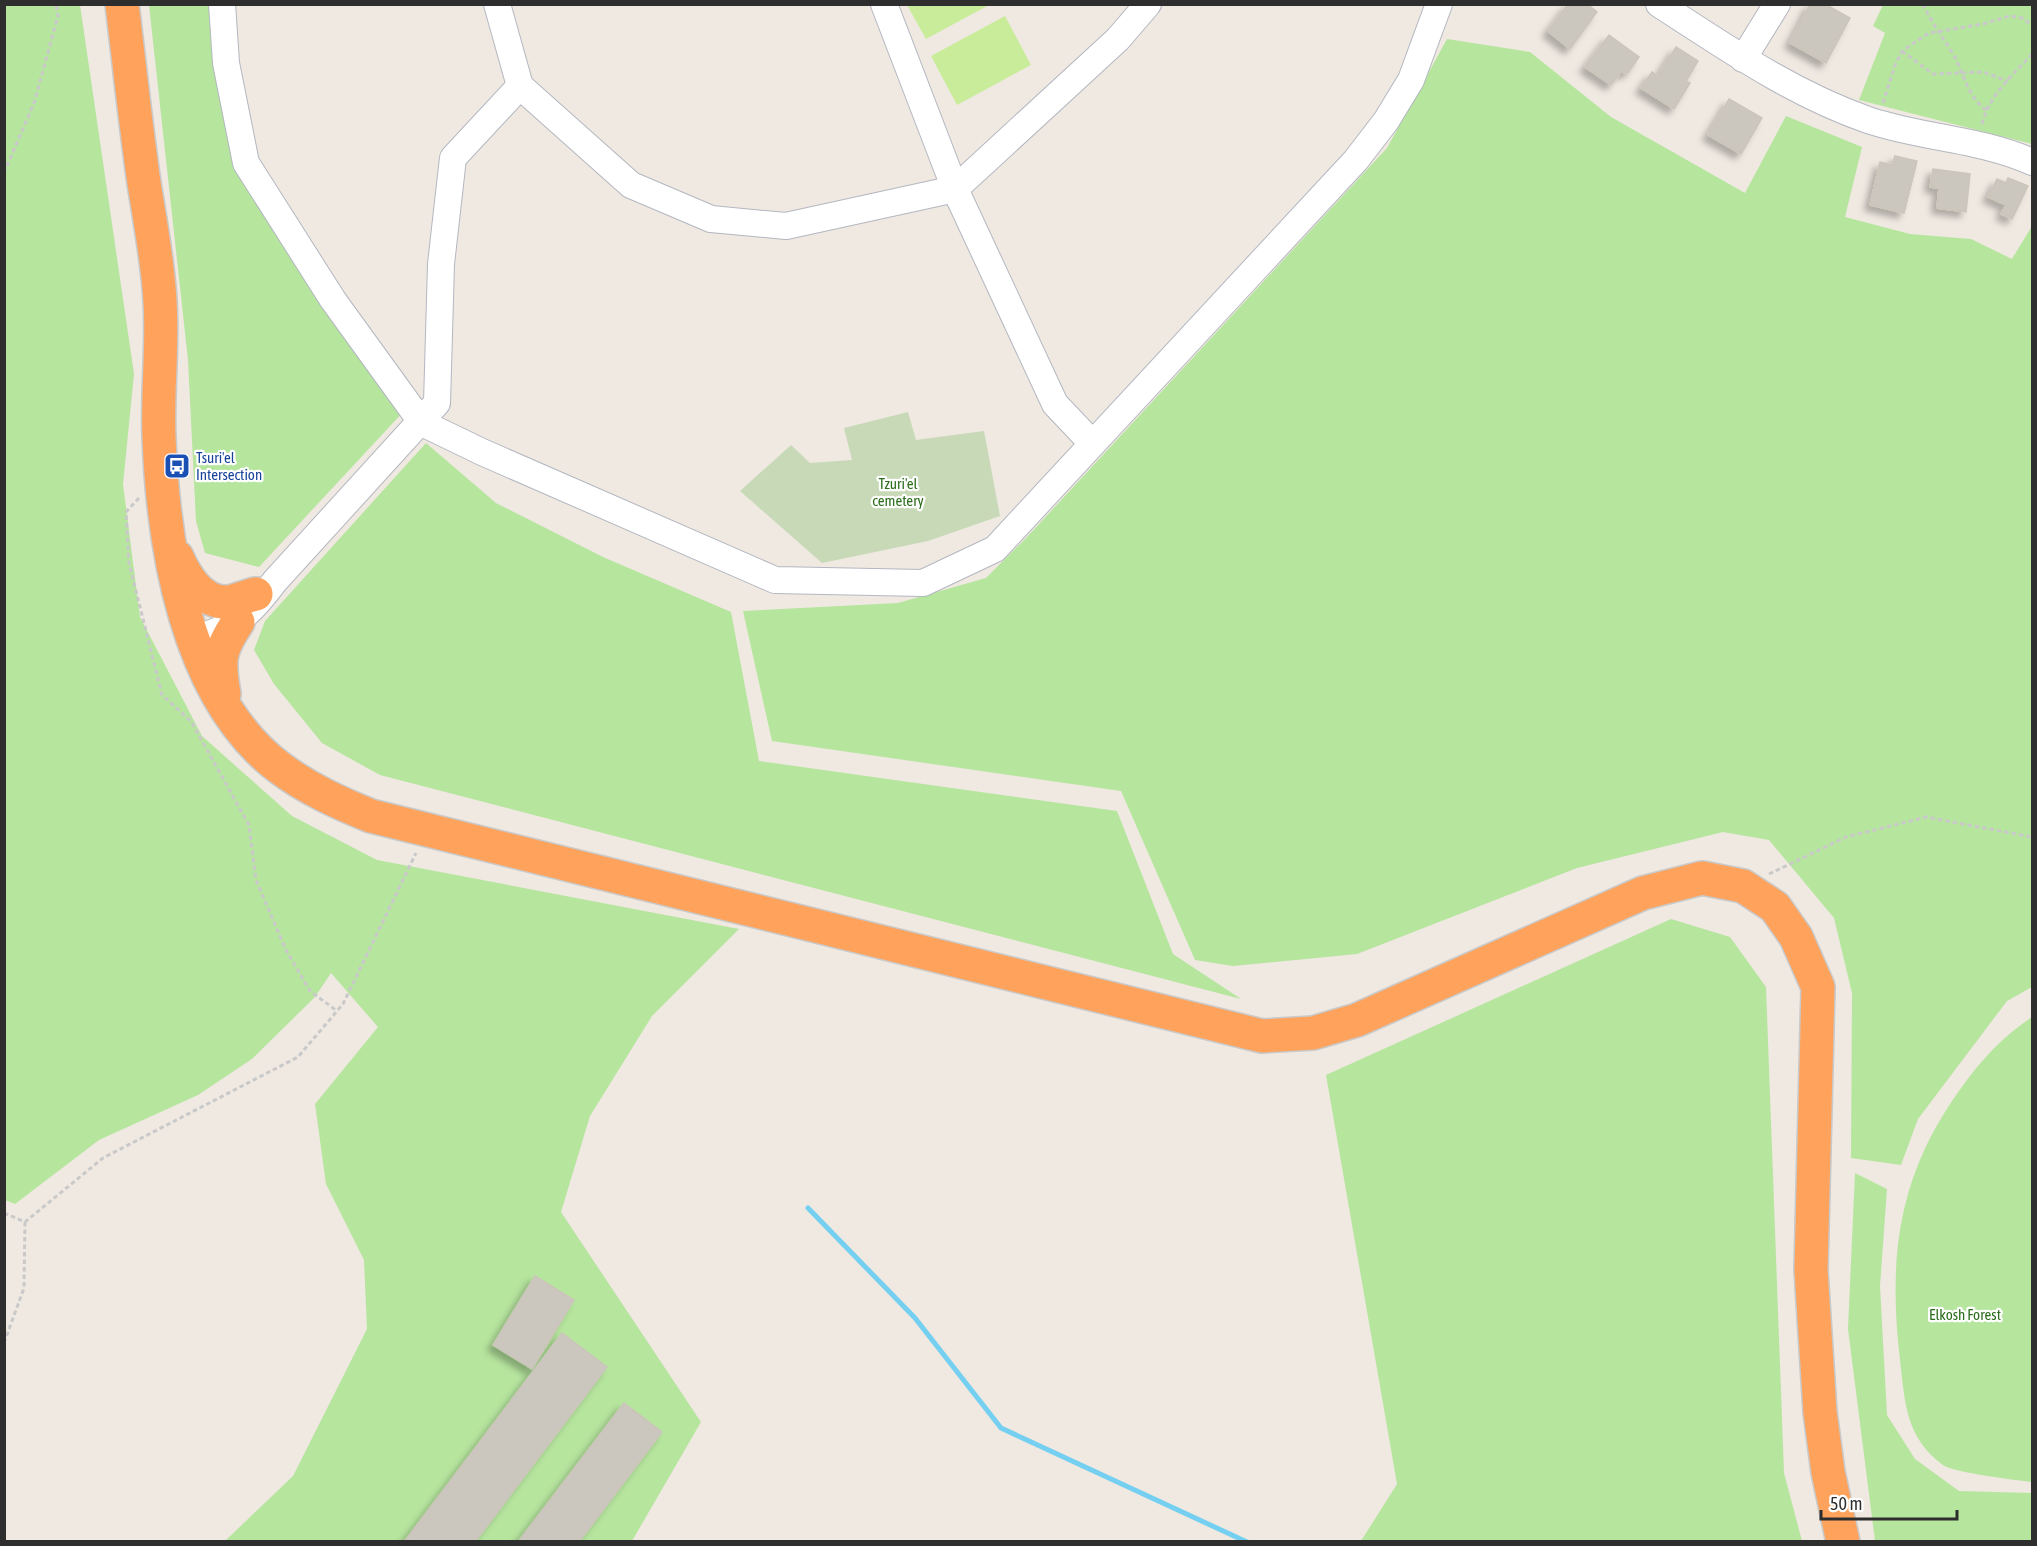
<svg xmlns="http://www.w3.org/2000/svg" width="2037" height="1546" viewBox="0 0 2037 1546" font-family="'Asap Condensed',sans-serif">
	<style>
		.green { fill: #b6e59e }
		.cemetery { fill: #c8d9b8 }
		.pitch { fill: #c9ec9a }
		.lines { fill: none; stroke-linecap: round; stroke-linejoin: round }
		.stream { stroke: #75cff0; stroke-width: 5 }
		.building { fill: #cbc7bf; stroke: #cbc5ba; stroke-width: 1.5; filter: url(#shadow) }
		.minor-casing { stroke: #b4b7c1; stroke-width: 28 }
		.highway-casing { stroke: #c9c9c9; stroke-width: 36 }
		.path { stroke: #c9c9c9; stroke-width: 3; stroke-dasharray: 4.5 3; stroke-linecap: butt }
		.minor { stroke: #fff; stroke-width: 26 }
		.highway { stroke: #ffa35c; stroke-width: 33 }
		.labels { text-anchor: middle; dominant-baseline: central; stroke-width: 4.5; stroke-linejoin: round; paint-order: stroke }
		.transit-label { font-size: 15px; fill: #164399; stroke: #fff; text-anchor: start }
		.park-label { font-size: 15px; fill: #2c6e1b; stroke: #fff }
	</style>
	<defs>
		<filter id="shadow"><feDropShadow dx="-5.5" dy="5.5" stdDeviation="3" flood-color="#0004"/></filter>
	</defs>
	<rect width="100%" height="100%" fill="#efe9e1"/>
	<path class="green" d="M5,5H80L134,374L123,484L140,617L202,736L292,816L377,860L739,929L652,1016L590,1116L561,1212L701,1422L632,1541H225L293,1476L367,1329L364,1260L326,1184L315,1104L378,1027L331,973L315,997L252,1059L198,1095L99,1140L15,1204L5,1200Z
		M149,5H213L263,208L304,278L405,410L259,567L205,553L196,521L188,360Z
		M1883,5H2032V144L1859,100L1885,33L1873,26Z
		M1447,39L1530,52L1611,117L1745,193L1786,116L1862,147L1845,217L1910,234L1971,239L2012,259L2032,226V987L2007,1001L1918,1119L1901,1165L1851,1158L1852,993L1834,918L1769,840L1723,832L1577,868L1357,954L1233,966L1195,960L1121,791L772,741L743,611L898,603L986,578L1027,537L1387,148Z
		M426,443L496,503L603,557L731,612L759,761L1117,811L1173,954L1241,999L380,775L322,743L274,684L254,650L265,621Z
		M1671,919L1730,937L1766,987L1784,1473L1802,1541H1361L1397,1484L1326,1075Z
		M2032,1017V1482C2016,1480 1954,1473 1943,1465C1905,1437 1905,1402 1900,1360C1888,1257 1898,1176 1959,1091C1980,1061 2002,1037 2032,1017Z
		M1855,1173L1887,1189L1880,1286L1887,1415L1915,1459L1959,1491L2032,1493V1541H1875L1848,1329Z"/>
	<path class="cemetery" d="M908,412L916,440L984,431L1000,516L928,541L822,563L740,491L791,445L810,463L852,460L844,428Z"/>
	<path class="pitch" d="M907,5H989L926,39Z
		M1005,16L1031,65L957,105L931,56Z"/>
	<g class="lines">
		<path class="stream" d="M808,1208L915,1318L1001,1428L1247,1542"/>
	</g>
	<path class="building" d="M1568,4H1587L1597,12L1570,49L1548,31Z
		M1810,4H1825L1850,18L1826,63L1790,43Z
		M1609,35L1639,57L1628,73L1621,72L1611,85L1585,67Z
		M1676,47L1698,61L1686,81L1690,83L1674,109L1641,88L1652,72L1658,76Z
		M1729,99L1762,118L1741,154L1708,135Z
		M1895,156L1917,161L1904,213L1870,205L1880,162L1892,165Z
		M1933,169L1970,174L1966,212L1937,208L1939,188L1930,187Z
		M2008,178L2028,186L2012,219L2001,214L2006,205L1988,197L1997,179L2006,183Z
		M535,1276L574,1300L532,1369L493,1345Z
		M562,1333L607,1367L475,1542H404Z
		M624,1403L662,1432L579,1542H518Z"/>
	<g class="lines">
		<g class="minor-casing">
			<path id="minor" d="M222,4L226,63L246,163L333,300L422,423L482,452L775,580L923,583L995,549L1356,160L1386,121L1411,80L1439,4
				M497,4L520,86L631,185L711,219L786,226L955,189L1118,39L1148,4
				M884,4L955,189L1055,404L1092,443
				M1659,4C1727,48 1791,93 1868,120C1921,138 1981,139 2032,162
				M1743,59L1777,4
				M193,639C237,626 248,617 275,581L437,403L441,264L453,158L520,86"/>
		</g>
		<g class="highway-casing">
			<path id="highway" d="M122,4C129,61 135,119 143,176C149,217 158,260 160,301C163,347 157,392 159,437C163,546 186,698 280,768C308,789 339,803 371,816L1262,1036L1313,1033L1357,1020L1643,893L1702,878L1743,886L1775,907L1796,937L1818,987L1811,1270L1820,1412L1828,1472L1843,1542
				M177,557C185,576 200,600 223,602C232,603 246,596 256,594
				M224,694C218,660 219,650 238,622"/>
		</g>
		<path class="path" d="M1923,4C1931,21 1940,34 1950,49C1964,70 1965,94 1986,110
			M1902,51L1933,74L1983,72L2008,81
			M1883,103L1895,65L1902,51L1929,33L1983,24L2010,16L2022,18L2032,25
			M1982,124C1989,95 2013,75 2032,54
			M4,173L34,103L58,16L56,4
			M139,498L126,512L129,563L162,695L191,721L249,825L256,880L286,950L310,991L337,1011
			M1769,874L1846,837L1926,817L2032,837
			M4,1213L25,1222L103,1158L298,1057L343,1004L416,853
			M4,1343L24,1288L25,1222"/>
		<use href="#minor" class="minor"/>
		<use href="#highway" class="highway"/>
	</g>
	<defs>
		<g id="bus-square" transform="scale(1.35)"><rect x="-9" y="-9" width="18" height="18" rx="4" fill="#1a4fb4" stroke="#fff"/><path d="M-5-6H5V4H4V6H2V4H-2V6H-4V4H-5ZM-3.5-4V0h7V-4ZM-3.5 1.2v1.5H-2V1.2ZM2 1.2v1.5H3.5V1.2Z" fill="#fff"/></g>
	</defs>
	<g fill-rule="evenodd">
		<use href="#bus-square" x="177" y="466"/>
	</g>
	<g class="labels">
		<g class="transit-label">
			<text x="196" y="457">Tsuri'el<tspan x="196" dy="17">Intersection</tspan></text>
		</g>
		<g class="park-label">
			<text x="898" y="483">Tzuri'el<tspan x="898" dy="17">cemetery</tspan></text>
			<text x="1965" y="1314">Elkosh Forest</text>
		</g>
	</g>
	<rect width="2037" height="1546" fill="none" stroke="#2e2e2e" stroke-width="12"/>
	<path d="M1821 1510v9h136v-9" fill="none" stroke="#2e2e2e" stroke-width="3"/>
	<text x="1830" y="1510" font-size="18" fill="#2e2e2e" stroke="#ffffff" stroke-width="4.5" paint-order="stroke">50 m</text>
</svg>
